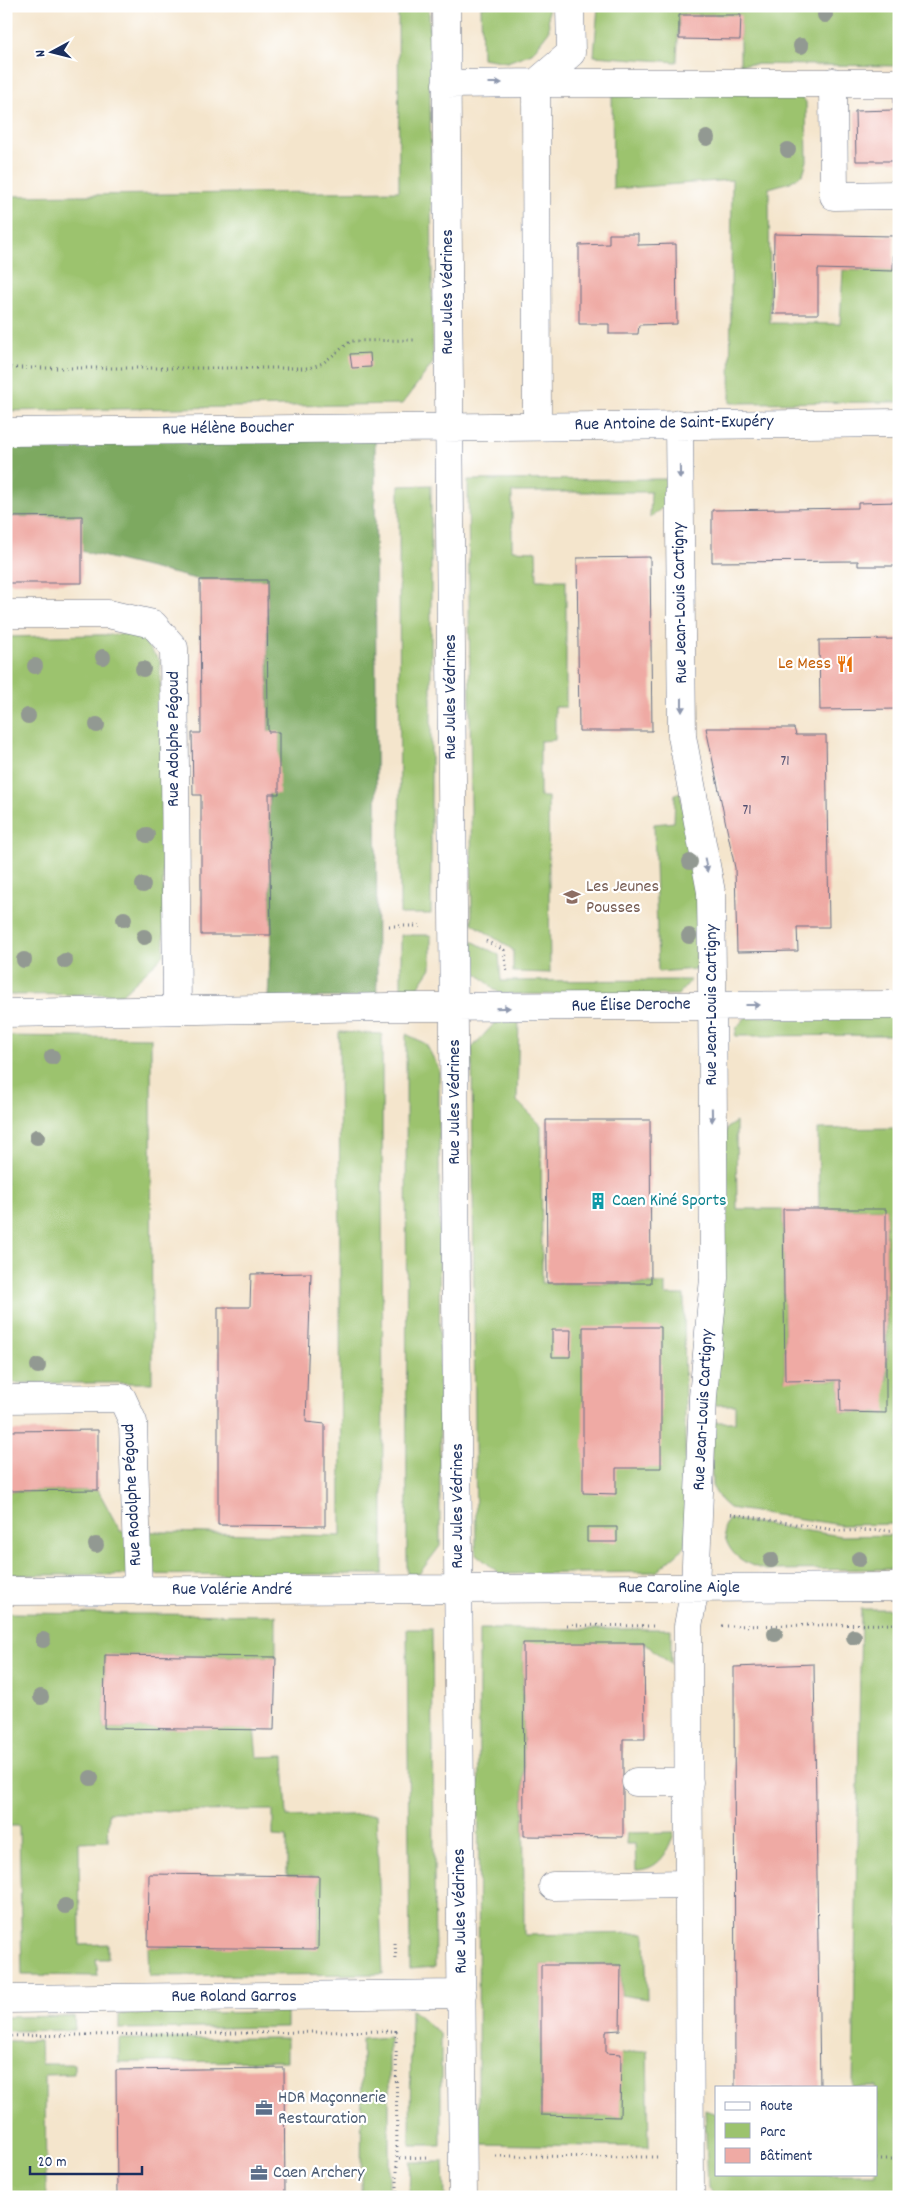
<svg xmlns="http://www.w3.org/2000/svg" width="905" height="2203" viewBox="0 0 905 2203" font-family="Dekko,sans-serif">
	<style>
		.green { fill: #9cc36e; stroke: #5c7966 }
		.forest { fill: #7da961; stroke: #4c6c60 }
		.building { fill: #efaaa4 }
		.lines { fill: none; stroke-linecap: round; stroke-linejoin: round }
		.minor-casing { stroke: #676f84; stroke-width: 29 }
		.path { stroke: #676f84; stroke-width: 3; stroke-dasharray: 1 4; stroke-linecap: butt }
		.minor { stroke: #fff; stroke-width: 28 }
		.tree { fill: #929992 }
		.oneway { fill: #8d97ae }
		.labels { text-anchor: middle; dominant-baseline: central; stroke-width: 4.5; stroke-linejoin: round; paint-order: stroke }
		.number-label { font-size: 15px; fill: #504e70 }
		.street-label { font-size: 18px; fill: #1b2f5e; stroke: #fff }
		.food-label { font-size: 18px; fill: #c56008; stroke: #fff; text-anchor: end }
		.education-label { font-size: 18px; fill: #785e54; stroke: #fff; text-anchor: start }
		.culture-label { font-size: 18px; fill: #0d838f; stroke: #fff; text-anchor: start }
		.service-label { font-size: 18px; fill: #4e5e75; stroke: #fff; text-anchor: start }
	</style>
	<rect width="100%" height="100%" fill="#fff"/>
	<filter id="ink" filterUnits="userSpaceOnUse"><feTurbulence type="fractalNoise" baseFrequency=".02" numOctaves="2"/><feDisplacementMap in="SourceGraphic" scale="10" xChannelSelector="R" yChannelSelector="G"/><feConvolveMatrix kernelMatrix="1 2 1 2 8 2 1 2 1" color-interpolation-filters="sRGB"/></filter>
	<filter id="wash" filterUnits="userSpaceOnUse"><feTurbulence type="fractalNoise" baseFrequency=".0096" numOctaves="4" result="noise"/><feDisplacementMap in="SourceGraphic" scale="20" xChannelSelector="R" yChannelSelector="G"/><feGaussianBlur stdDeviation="1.12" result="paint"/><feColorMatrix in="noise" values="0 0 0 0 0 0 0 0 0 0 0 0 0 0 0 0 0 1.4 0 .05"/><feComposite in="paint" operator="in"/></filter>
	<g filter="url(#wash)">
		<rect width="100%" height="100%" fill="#f4e5cc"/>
		<path class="green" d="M398,6H429L433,363L402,404L6,411V196L399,191Z
			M481,6H548L549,31L532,53L507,62L482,58Z
			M598,6H899V66L740,64V15H679L677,62L594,56Z
			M612,90L798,92L806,102L807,161L803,174L790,182L769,188L770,323L840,324L843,270L899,271V402L730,403L732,180L613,189Z
			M668,479L670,501L650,518L651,492H512V550L536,551L537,580H566V707H555V740L540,741V797H548L550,973L513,972V950L472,923L468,480Z
			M431,485V914H400L399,486Z
			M138,634L160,661L164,955L122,994L6,995V637Z
			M680,793L698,893L696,969L658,972L654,824L674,822L675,794Z
			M401,935H431V968L412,996H401Z
			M472,941L499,955L501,981L691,980L678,995L500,994L472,969Z
			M899,1016V1035L735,1036L737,1027L746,1017Z
			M500,1017L519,1018L517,1101L541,1125L542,1283L665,1284V1295H684L686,1546L656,1572L500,1574L476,1554L472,1048Z
			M339,1032L382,1034L383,1574L6,1575V1491L98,1490L120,1531L341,1536Z
			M406,1034L426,1044L439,1069L440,1546L419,1574H407Z
			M6,1036L151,1038L152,1383H6Z
			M736,1122L737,1209H783L785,1380H840L841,1412L885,1413V1380H887L886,1209H819L818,1129L899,1128V1524L841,1525L729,1508L721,1501L712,1486L711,1422H735V1405H712L725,1134L728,1127Z
			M729,1519L841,1536L899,1535V1569L766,1570C742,1564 724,1552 724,1526Z
			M861,1609H899V2197H716L708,2188L705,2110L716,2114V2174H876V2087H853Z
			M6,1613L276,1615V1657L105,1655L104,1728L254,1729L257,1757L284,1756L287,1817L376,1814L383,1974L149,1976L148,1947L318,1948L319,1876L287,1875V1837L273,1836V1810L109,1812L108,1841L79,1842L80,1945L108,1944V1959H96L98,1976L22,1975L19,1826H6Z
			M407,1629H432L435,1967L410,1969Z
			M479,1629H671V1664L644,1643L523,1644L524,1935L645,1933L647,1999L621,1995V1965H541V2115L619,2117L621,2054L647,2050L649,2147L478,2144Z
			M674,1832C669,1853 658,1870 636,1870L635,1844H626L627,1833Z
			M411,2009L441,2035V2145H410Z
			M287,2012V2027L119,2029V2014Z
			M74,2016L75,2030L6,2031V2017Z
			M389,2037V2197H361L362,2039Z
			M287,2038V2061L119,2062V2039Z
			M6,2041H40L41,2064H74V2074L45,2075L46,2197H6Z
			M410,2162H444L445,2197H409Z"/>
		<path class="forest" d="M375,431L377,997L268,998L271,935L267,580H200L81,551V516L6,517V440Z"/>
		<g id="blocks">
			<path class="building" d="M679,15H741L740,40L679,39Z
				M899,96V161H856L855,111L894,110V97Z
				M609,234H638V245L676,244L677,324L639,325L638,334H609V324H579V245L609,244Z
				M774,234L894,236L893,271L818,269V314H773Z
				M370,353L371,367L352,368L350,354Z
				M899,502V566H858V561L712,562V510L858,508V503Z
				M82,516V583H6V517Z
				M650,557L652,731H579L577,558Z
				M200,580H267L268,732H279V794H269L271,935H201V795H193L192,733H201Z
				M899,639V709L820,710L819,640Z
				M706,728H794L796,735H826L829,927H797L798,951L737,952L735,868Z
				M546,1120H650L651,1283H547Z
				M783,1209H886V1413L841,1412L840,1380L785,1381Z
				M311,1273L306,1422L325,1424V1526L218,1525V1307H250L251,1274Z
				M583,1327H661V1468H616V1494L583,1493Z
				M552,1330H571L570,1357H552Z
				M98,1430V1490L6,1491V1431Z
				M587,1527H617V1542H587Z
				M523,1643H644L645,1739H623V1837L524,1836Z
				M105,1655L276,1657L274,1730L104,1728Z
				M814,1664L820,2087H735L734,1667Z
				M149,1874L319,1876L318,1949L148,1947Z
				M541,1965H621L620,2030L606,2031V2053L621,2054L620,2117L541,2115Z
				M284,2068L285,2197H117L116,2070Z"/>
		</g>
	</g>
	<g filter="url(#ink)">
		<use href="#blocks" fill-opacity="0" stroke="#676f84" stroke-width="1"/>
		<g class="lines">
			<g class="minor-casing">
				<path id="minor" d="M446,6L463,2197
					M833,82L834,196L899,195
					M446,84L536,83L571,53L570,6
					M679,424L682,736L711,892L712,976L714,1278L703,1397L695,1588L688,1626L690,2197
					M537,426L536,83H899
					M6,432L899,423
					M6,614H108L153,624L174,648L177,1010
					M6,1013L389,1007L899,1005
					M6,1399L122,1398L133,1422L138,1591
					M6,1591L899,1587
					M636,1782H689
					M553,1886L689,1884
					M6,1999L462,1994"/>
			</g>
			<path class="path" d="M6,368H309L323,363L351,341L415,340
				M389,926H420
				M486,941L504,950L507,973
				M731,1514L841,1531L899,1530
				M567,1625L656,1626
				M722,1626L899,1624
				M395,1943L396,1961
				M396,2031L397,2158L430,2157
				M6,2036L396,2031V2027
				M496,2156L657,2157
				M876,2159H899
				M397,2197V2158"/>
			<use href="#minor" class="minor"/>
		</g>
		<g class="tree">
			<circle cx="825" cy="15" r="8"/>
			<circle cx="801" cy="46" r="8"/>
			<circle cx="707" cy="138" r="8"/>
			<circle cx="788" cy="150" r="8"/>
			<circle cx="103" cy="657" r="8"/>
			<circle cx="35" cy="666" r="8"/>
			<circle cx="143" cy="669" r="8"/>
			<circle cx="28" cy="716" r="8"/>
			<circle cx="97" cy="725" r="8"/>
			<circle cx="147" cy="835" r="8"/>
			<circle cx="690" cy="862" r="8"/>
			<circle cx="143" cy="885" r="8"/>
			<circle cx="124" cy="919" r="8"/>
			<circle cx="689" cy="936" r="8"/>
			<circle cx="144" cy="937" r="8"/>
			<circle cx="24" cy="960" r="8"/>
			<circle cx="65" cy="961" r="8"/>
			<circle cx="52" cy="1057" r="8"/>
			<circle cx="37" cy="1137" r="8"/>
			<circle cx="38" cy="1366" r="8"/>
			<circle cx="96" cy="1545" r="8"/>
			<circle cx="859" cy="1559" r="8"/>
			<circle cx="771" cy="1560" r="8"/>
			<circle cx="775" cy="1634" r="8"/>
			<circle cx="854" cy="1637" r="8"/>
			<circle cx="43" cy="1640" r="8"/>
			<circle cx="41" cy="1697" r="8"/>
			<circle cx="91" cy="1778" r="8"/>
			<circle cx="65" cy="1906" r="8"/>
		</g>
		<defs><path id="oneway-solid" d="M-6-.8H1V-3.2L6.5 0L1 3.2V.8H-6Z" transform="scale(1.25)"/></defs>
		<g class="oneway">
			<use href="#oneway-solid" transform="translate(495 83)"/>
			<use href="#oneway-solid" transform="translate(680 472) rotate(89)"/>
			<use href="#oneway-solid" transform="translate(682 705) rotate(90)"/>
			<use href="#oneway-solid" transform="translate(706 865) rotate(79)"/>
			<use href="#oneway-solid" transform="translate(753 1005)"/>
			<use href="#oneway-solid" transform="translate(503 1008) rotate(-1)"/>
			<use href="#oneway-solid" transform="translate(712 1115) rotate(89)"/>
		</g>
	</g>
	<defs>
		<g id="restaurant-bare" transform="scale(1.35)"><path d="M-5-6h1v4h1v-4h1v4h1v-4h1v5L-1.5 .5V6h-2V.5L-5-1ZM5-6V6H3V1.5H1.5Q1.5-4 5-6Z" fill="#e8710a" stroke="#fff" stroke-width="2.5" paint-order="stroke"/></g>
		<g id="school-bare" transform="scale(1.35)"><path d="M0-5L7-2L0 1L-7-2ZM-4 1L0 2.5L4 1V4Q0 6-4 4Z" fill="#8d6e63" stroke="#fff" stroke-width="2.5" paint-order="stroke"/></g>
		<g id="building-bare" transform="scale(1.35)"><path d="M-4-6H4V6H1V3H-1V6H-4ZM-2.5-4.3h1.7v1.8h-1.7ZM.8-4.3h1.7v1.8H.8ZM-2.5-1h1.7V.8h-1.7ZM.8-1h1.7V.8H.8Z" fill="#0f9aa8" stroke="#fff" stroke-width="2.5" paint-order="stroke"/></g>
		<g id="office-bare" transform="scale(1.35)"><path d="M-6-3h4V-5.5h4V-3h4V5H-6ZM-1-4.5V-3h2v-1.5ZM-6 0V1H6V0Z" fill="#5c6f8a" stroke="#fff" stroke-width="2.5" paint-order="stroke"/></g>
	</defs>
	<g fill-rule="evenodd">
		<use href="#restaurant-bare" x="845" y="664"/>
		<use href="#school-bare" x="572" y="897"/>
		<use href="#building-bare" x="598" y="1201"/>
		<use href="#office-bare" x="264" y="2108"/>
		<use href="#office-bare" x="259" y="2173"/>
	</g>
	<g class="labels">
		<g class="number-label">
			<text x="785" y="762">71</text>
			<text x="747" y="811">71</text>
		</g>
		<g class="street-label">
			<text transform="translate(448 292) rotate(-90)">Rue Jules Védrines</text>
			<text transform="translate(674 424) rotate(-1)">Rue Antoine de Saint-Exupéry</text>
			<text transform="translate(228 429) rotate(-1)">Rue Hélène Boucher</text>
			<text transform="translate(681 603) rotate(-91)">Rue Jean-Louis Cartigny</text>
			<text transform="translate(451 697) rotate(-90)">Rue Jules Védrines</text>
			<text transform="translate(174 739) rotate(-90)">Rue Adolphe Pégoud</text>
			<text transform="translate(712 1005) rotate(-90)">Rue Jean-Louis Cartigny</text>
			<text transform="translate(631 1006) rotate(-1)">Rue Élise Deroche</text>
			<text transform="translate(455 1102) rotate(-90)">Rue Jules Védrines</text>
			<text transform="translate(704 1410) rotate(-87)">Rue Jean-Louis Cartigny</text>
			<text transform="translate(133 1495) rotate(-93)">Rue Rodolphe Pégoud</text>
			<text transform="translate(458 1506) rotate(-90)">Rue Jules Védrines</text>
			<text x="679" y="1588">Rue Caroline Aigle</text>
			<text x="232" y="1590">Rue Valérie André</text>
			<text transform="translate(461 1911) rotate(-91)">Rue Jules Védrines</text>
			<text x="234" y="1997">Rue Roland Garros</text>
		</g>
		<g class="food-label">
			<text x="831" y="664">Le Mess</text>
		</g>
		<g class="education-label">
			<text x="586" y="887">Les Jeunes<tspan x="586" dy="21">Pousses</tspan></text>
		</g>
		<g class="culture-label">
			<text x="612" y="1201">Caen Kiné Sports</text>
		</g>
		<g class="service-label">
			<text x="278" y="2098">HDR Maçonnerie<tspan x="278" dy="21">Restauration</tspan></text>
			<text x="273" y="2173">Caen Archery</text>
		</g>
	</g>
	<rect width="905" height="2203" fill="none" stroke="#fff" stroke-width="25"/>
	<rect x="715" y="2086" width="162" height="90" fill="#ffffff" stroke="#a4acbf"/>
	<rect x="725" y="2102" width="25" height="8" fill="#ffffff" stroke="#a4acbf"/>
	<text x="760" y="2110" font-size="15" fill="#1b2f5e">Route</text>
	<rect x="725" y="2123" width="25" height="15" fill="#9cc36e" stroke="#a4acbf"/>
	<text x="760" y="2136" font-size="15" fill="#1b2f5e">Parc</text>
	<rect x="725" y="2148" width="25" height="15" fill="#efaaa4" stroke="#a4acbf"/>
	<text x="760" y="2160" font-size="15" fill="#1b2f5e">Bâtiment</text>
	<g transform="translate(52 52) rotate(263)" stroke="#ffffff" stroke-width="4" paint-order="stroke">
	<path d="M0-4L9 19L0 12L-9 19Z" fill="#1b2f5e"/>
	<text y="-8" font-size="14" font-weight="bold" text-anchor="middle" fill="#1b2f5e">N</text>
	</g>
	<path d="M30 2166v8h112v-8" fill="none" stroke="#1b2f5e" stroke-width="2.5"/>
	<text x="38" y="2166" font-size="15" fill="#1b2f5e" stroke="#ffffff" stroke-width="4" paint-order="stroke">20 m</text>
</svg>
